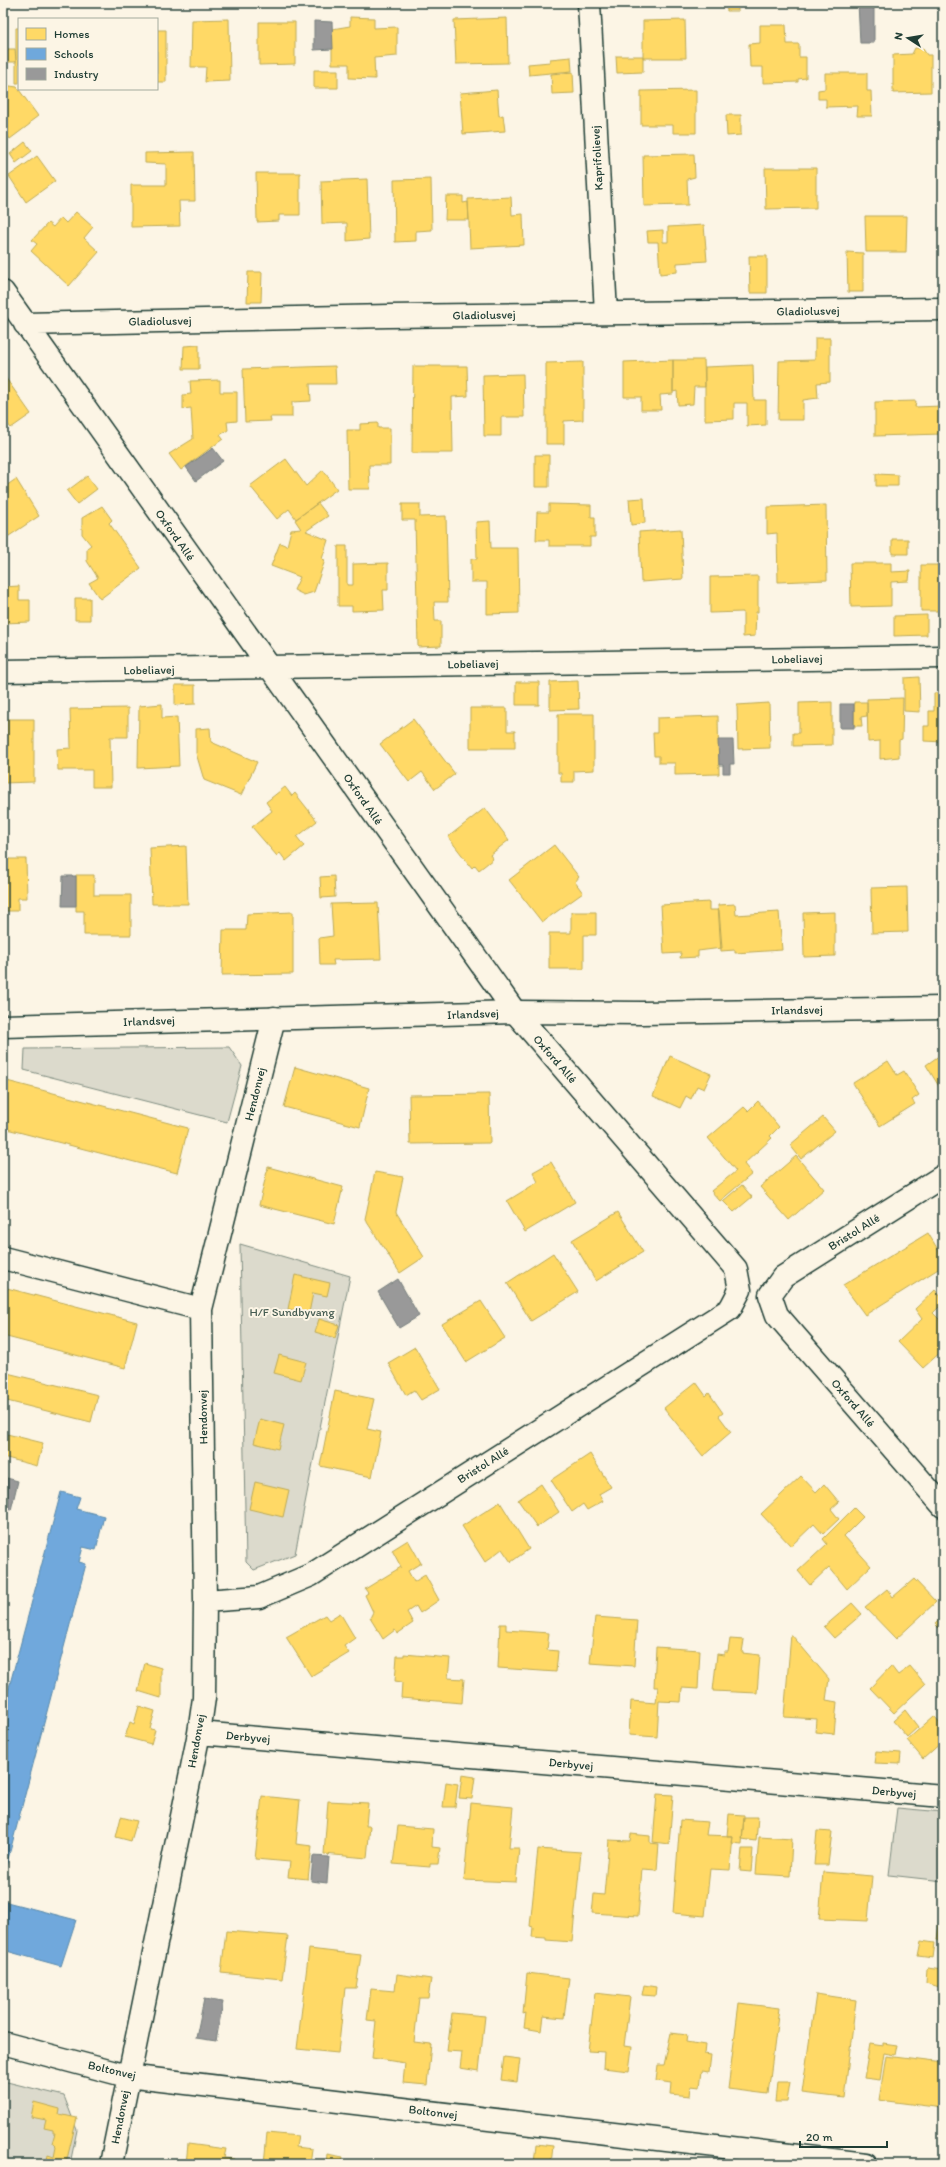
<svg xmlns="http://www.w3.org/2000/svg" width="946" height="2167" viewBox="0 0 946 2167" font-family="Itim,sans-serif">
	<style>
		.green { fill: #dcdacc; stroke: #7e8c80 }
		.homes { fill: #ffd966; stroke: #bcaa57 }
		.schools { fill: #6fa8dc; stroke: #5788aa }
		.industry { fill: #999; stroke: #747d7b }
		.lines { fill: none; stroke-linecap: round; stroke-linejoin: round }
		.street-casing { stroke: #1f3d34; stroke-width: 25 }
		.secondary-casing { stroke: #1f3d34; stroke-width: 25 }
		.street { stroke: #fcf5e5; stroke-width: 22 }
		.secondary { stroke: #fcf5e5; stroke-width: 22 }
		.labels { text-anchor: middle; dominant-baseline: central; stroke-width: 4; stroke-linejoin: round; paint-order: stroke }
		.street-label { font-size: 12px; fill: #1f3d34; stroke: #fcf5e5 }
		.park-label { font-size: 12px; fill: #455c52; stroke: #fcf5e5 }
	</style>
	<rect width="100%" height="100%" fill="#fcf5e5"/>
	<filter id="ink" filterUnits="userSpaceOnUse"><feTurbulence type="fractalNoise" baseFrequency=".025" numOctaves="2"/><feDisplacementMap in="SourceGraphic" scale="8" xChannelSelector="R" yChannelSelector="G"/><feConvolveMatrix kernelMatrix="1 2 1 2 8 2 1 2 1" color-interpolation-filters="sRGB"/></filter>
	<g filter="url(#ink)">
		<path class="green" d="M229,1047L242,1066L227,1122L24,1070L25,1049Z
			M240,1244L350,1276L295,1554L254,1570L246,1562Z
			M897,1808L943,1812V1881L889,1875Z
			M3,2081L64,2096L77,2130L70,2164H3Z"/>
		<path class="homes" d="M726,3H738V11H727Z
			M350,17L374,18V28L397,27V56L374,58L375,79L349,78V64H332V29L350,26Z
			M507,18L508,63L456,64L454,20Z
			M229,19L230,81L205,82L206,67H191L192,20Z
			M685,20L686,58H643V21Z
			M259,22H295V64L259,65Z
			M760,25H786L787,44H799V57H806V78L798,79V82L763,83V67H750L749,44L760,43Z
			M16,28H19V83H16Z
			M157,30H166V82H157Z
			M915,48L923,49L927,55H931V92L893,93V55L912,54Z
			M3,49H15L16,62H3Z
			M616,56H643V72L617,73Z
			M571,57L572,71L529,75L528,64L550,62V59Z
			M314,70H338V88H314Z
			M573,72L574,93L552,94L551,74Z
			M825,73H867V91H871L872,116H857L858,106L826,107V99H818V90L825,89Z
			M3,85L17,87L38,116L30,122V124L10,139L3,130V106L5,105L3,102Z
			M497,90L499,116L503,115L505,131L463,134L460,93Z
			M696,90V133H673V125H641V91Z
			M726,115H741V135L727,136Z
			M25,142L32,151L16,163L10,154Z
			M194,152L195,201H179L180,226L131,227V185H166V164L145,163V153Z
			M694,154L695,177L687,179L688,205L644,206L643,155Z
			M37,156L55,181L26,202L9,176Z
			M765,168H816V208L766,209Z
			M256,173H300V215H279V221L257,222Z
			M367,179L369,239L347,241V223L322,224L321,181Z
			M431,179L432,230L416,231V241L395,242L394,180Z
			M446,196H463V203L468,202L469,220H445Z
			M511,197L512,215L523,214L524,245L470,248L468,199Z
			M76,212L93,227L84,238L99,252L69,286L31,251L37,244L32,240L48,223L53,227L61,218L66,223Z
			M865,216H907L906,252H866Z
			M704,225L707,261L677,263V272L660,274L658,242H648L647,231L663,230V242H668V227Z
			M847,252L863,253V292H848Z
			M749,256H767V293H750Z
			M248,272H262L261,302H247Z
			M815,338H830V382L817,383L818,398L803,400V420H778L779,361L815,360Z
			M199,345V369H183L184,346Z
			M673,360V394L660,395L661,410H641V397H624V362Z
			M673,360H704L705,387H694L693,404L678,405L677,391L673,392Z
			M583,362V420L564,421V444H546V363Z
			M753,365L754,400H766V425L747,426V403H734V419L705,420V367Z
			M335,366L336,384H310L311,401L292,402V417H270L271,421L245,422L243,369Z
			M413,366H467L468,396L452,397L453,453H412Z
			M3,374L31,414L11,428L5,421L3,423Z
			M523,374L524,417H501V436H484L483,375Z
			M220,380V392H237V421L227,422L228,430L220,435L223,439L181,470L169,454L193,439L191,408L183,409V395L191,394L190,381Z
			M916,401L915,407L942,406V434L875,436V402Z
			M378,423V428H390V465H369L370,489H348L347,430H360V424Z
			M535,455H549V487H535Z
			M286,459L306,486L323,470L337,489L296,519L289,509L277,519L250,486Z
			M876,474L898,475V486H876Z
			M87,476L97,489L77,504L67,491Z
			M16,479L39,516L3,540V488Z
			M644,498L645,523L631,525L629,499Z
			M318,503L328,516L306,531L328,540L322,559L325,560L314,592L304,595L294,590L300,577L271,566L280,543L287,546L291,530L301,529L295,520Z
			M402,504H420V517L446,516L448,602H434L435,621H441V646L418,647L415,520H402Z
			M549,504L591,505V517H595V537H590V546H549V540H536L537,512H549Z
			M826,505L827,580L778,582L777,533L767,534V507Z
			M102,506L112,520L109,523L141,568L100,599L89,583L98,578L87,561V548L91,545L82,534V518Z
			M490,521L491,548H518L519,613L487,614V582H471V559H477L476,522Z
			M681,529L683,579L641,582L639,532Z
			M892,539H908V554H892Z
			M338,546H347V585H353V564L388,563V590H383L384,610L352,611V606H338Z
			M850,563H891V572L910,571L909,581L891,582V606L851,607Z
			M921,565H943V611H921Z
			M758,576V612H756L755,636L743,637V612L710,613V577Z
			M19,586V600H30V622L3,623V587Z
			M75,598H90V620H75Z
			M927,615V635L894,636V616Z
			M919,677L920,712L904,711V678Z
			M578,681L579,709L550,710V682Z
			M516,682H539V705H516Z
			M175,685H195V704L175,705Z
			M934,693H943V742L924,741V726H929V711H934Z
			M903,698L902,739L899,740V757L880,759V741L868,742L867,699Z
			M832,702V745L793,746V733H799V703Z
			M854,702H867V716L861,717L862,726H854Z
			M769,703L770,748L738,749L737,705Z
			M162,704V718L177,717L179,766L138,768L139,706Z
			M128,708V737H110L111,787H92V770H58L57,749L71,748L70,709Z
			M470,708H507V731H515V748H470Z
			M558,714H594V770L574,771V782H561V773H558Z
			M718,716L719,774L675,775V763H659V756H654L653,733H657V718Z
			M3,719H34V782L3,783Z
			M413,719L455,774L435,789L422,772L409,782L380,744Z
			M210,728L211,742L257,762L241,795L204,780L196,753V729Z
			M285,787L292,796L295,793L317,821L297,837L304,846L286,861L280,853L277,856L252,827L272,811L266,802Z
			M485,808L509,840L490,855L493,859L479,870L475,865L472,868L448,837Z
			M554,845L579,877L575,882L583,893L542,922L509,880Z
			M186,846L188,904H152L150,848Z
			M3,859H26L27,898H18V911H3Z
			M76,875H94V895H131V935H84V911H76Z
			M334,876L335,897L321,898L320,877Z
			M907,887L908,932L872,933L871,888Z
			M709,902V910H719L722,948L698,951V957L680,958L681,953L664,954L661,905Z
			M378,903L381,959L333,960L334,965H320L319,938L333,936L331,904Z
			M735,904L736,915L779,912L782,950L735,953V950L721,951L718,905Z
			M293,912V974L222,975L223,930H246L247,914Z
			M571,912H596V935H584V969H549V933H571Z
			M835,912V956L804,957L803,913Z
			M943,1053V1093L926,1065Z
			M670,1056L711,1074L704,1089L697,1086L691,1099L686,1096L680,1108L653,1096Z
			M888,1061L897,1075L904,1071L919,1095L912,1100L915,1104L880,1126L853,1083Z
			M295,1067L369,1088L360,1127L284,1107Z
			M3,1080L188,1128L177,1173L3,1128Z
			M489,1094L490,1143L410,1144L409,1095Z
			M758,1101L779,1127L770,1136L772,1138L744,1164L752,1174L720,1201L711,1191L736,1171L708,1138L744,1107L748,1111Z
			M823,1117L835,1131L801,1159L790,1145Z
			M796,1156L824,1189L789,1220L760,1187Z
			M551,1162L575,1202L525,1232L507,1201L538,1182L533,1172Z
			M268,1167L343,1187L334,1224L259,1205Z
			M375,1172L403,1177L396,1212L424,1257L400,1273L365,1219Z
			M742,1185L752,1197L734,1212L723,1201Z
			M618,1212L643,1252L596,1281L572,1240Z
			M928,1233L943,1258V1266L865,1315L843,1285Z
			M553,1253L578,1292L531,1321L507,1283Z
			M295,1275L330,1283L327,1296L313,1293L309,1313L288,1309Z
			M3,1287L137,1322L125,1368L3,1336Z
			M935,1290L943,1299V1303L933,1313L941,1321L943,1319V1350L923,1368L898,1342L922,1319L915,1309Z
			M481,1301L505,1338L466,1362L442,1324Z
			M319,1319L339,1325L335,1338L315,1332Z
			M415,1347L440,1389L421,1400L414,1390L406,1395L388,1363Z
			M279,1355L306,1362L301,1380L274,1373Z
			M3,1372L98,1395L91,1422L3,1400Z
			M696,1382L706,1396L709,1393L723,1413L719,1416L731,1432L703,1456L664,1408Z
			M335,1391L374,1399L367,1429L381,1432L372,1477L320,1466Z
			M260,1419L284,1425L278,1449L254,1443Z
			M3,1433L43,1443L37,1466L3,1457Z
			M590,1454L611,1487L599,1494L603,1501L587,1510L583,1504L572,1512L551,1480Z
			M801,1476L816,1492L824,1484L839,1502L831,1509L839,1519L823,1534L814,1524L791,1546L761,1514Z
			M255,1482L289,1490L283,1517L249,1509Z
			M541,1484L559,1512L537,1527L518,1500Z
			M500,1502L529,1549L511,1562L502,1549L485,1562L462,1526Z
			M854,1508L863,1517L844,1536L871,1566L847,1589L829,1567L810,1585L798,1571L827,1544L823,1539Z
			M408,1540L421,1563L408,1571L414,1582L425,1575L439,1600L420,1613L416,1606L407,1612L413,1623L397,1634L395,1630L383,1639L370,1618L373,1612L365,1595L368,1593L365,1589L401,1567L392,1550Z
			M914,1579L936,1602L896,1639L865,1607L887,1589L893,1597Z
			M852,1603L862,1614L834,1638L824,1627Z
			M340,1613L355,1638L344,1646L349,1653L311,1676L286,1637L325,1615L329,1620Z
			M595,1617L637,1620L634,1666L590,1663Z
			M943,1617V1632L935,1624Z
			M500,1624H506V1630L549,1633L547,1650L558,1651L556,1672L498,1668Z
			M791,1634L829,1679L826,1700L837,1702L834,1734L816,1732L817,1719L784,1717Z
			M730,1639L744,1640L742,1653L760,1655L757,1693L713,1691L717,1654L724,1655V1652H728Z
			M656,1647L700,1650L698,1689L682,1688L681,1702L659,1701L657,1737L629,1735L631,1701L656,1703L658,1687H654Z
			M404,1654L450,1658L448,1678L464,1679L462,1703L401,1698L402,1682L395,1681L397,1656H404Z
			M145,1663L161,1668V1698L138,1691Z
			M891,1666L898,1675L910,1666L925,1684L894,1713L870,1688Z
			M139,1706L155,1711L150,1729L155,1730L151,1744L125,1737L130,1722L134,1724Z
			M905,1710L918,1727L907,1737L893,1721Z
			M934,1716L943,1726V1741L923,1759L907,1740Z
			M876,1751L901,1753L900,1764L874,1763Z
			M462,1775L475,1777L472,1799L459,1798Z
			M446,1782L458,1784L455,1807H443Z
			M657,1794L673,1795L669,1844L653,1842Z
			M262,1796L300,1800L296,1844L312,1846L308,1879L288,1877L290,1862L255,1859Z
			M328,1801L368,1803L366,1826H370L367,1858L324,1854Z
			M471,1803L513,1807L509,1848H519L516,1882L464,1880Z
			M729,1814L744,1815L742,1844L732,1843L733,1836H727Z
			M121,1817L137,1821L131,1841L116,1837Z
			M744,1817H758L756,1841L742,1839Z
			M680,1820L708,1822L706,1835L733,1836L730,1870L710,1869L705,1916L673,1913Z
			M398,1826L433,1829L432,1847L440,1848L438,1864H430V1867L393,1864Z
			M817,1831L832,1832L828,1865H814Z
			M631,1834L650,1836V1843L659,1844L657,1870L642,1869L638,1916L592,1913L594,1894L604,1895L609,1840L630,1841Z
			M759,1837L792,1839L790,1876L756,1874Z
			M538,1849L581,1852L572,1942L546,1940V1938L532,1937L533,1927L530,1926Z
			M742,1849H753L751,1872L740,1871Z
			M823,1872L872,1876L868,1921L819,1919Z
			M942,1901H943V1941L937,1940Z
			M226,1931L288,1936L282,1979L221,1973Z
			M921,1941L935,1943L933,1958L918,1956Z
			M309,1949L361,1955L356,1988H345L338,2053L297,2049Z
			M927,1968L943,1970V1988L926,1983Z
			M527,1973L569,1978L564,2018L543,2016L541,2031L524,2028L526,2013L523,2014Z
			M397,1974L431,1979L428,1998H419L414,2042L431,2044L427,2085L403,2083L405,2063L372,2058L376,2021L367,2020L371,1989L395,1991Z
			M644,1985L656,1987L655,1996L642,1995Z
			M595,1993L630,1997L624,2046L632,2047L629,2071L603,2068L604,2052L588,2051Z
			M816,1994L856,2000L844,2098L802,2093Z
			M739,2003L779,2008L768,2094L728,2089Z
			M452,2013L485,2016L479,2071L460,2068L462,2052L447,2051Z
			M671,2033L687,2035L686,2042L705,2045L704,2054L711,2055L709,2072L702,2071L700,2087L691,2086L690,2096L671,2094L672,2083L656,2081L658,2065H664Z
			M883,2043L897,2045L895,2055L884,2053L880,2080L864,2078L870,2044L883,2046Z
			M886,2056L943,2063V2108L879,2100Z
			M504,2057L520,2059L517,2082L501,2080Z
			M777,2082H790L787,2102H775Z
			M34,2102L60,2109L59,2114L77,2118L66,2163L69,2164H46L48,2155L54,2157L56,2147L52,2143L55,2133H53V2130L44,2128L46,2120L31,2117Z
			M267,2133L298,2136L296,2147L312,2149L310,2164H264Z
			M188,2144L226,2149L224,2158L234,2159L233,2164H186Z
			M536,2144L553,2146L551,2164H534Z
			M327,2154L343,2157L342,2164H326Z"/>
		<path class="schools" d="M61,1492L80,1497L76,1509L104,1516L96,1550L83,1547L79,1562L86,1564L3,1878V1710Z
			M3,1901L76,1920L61,1966L3,1950Z"/>
		<path class="industry" d="M858,3H874V43H860Z
			M314,21L332,22L333,49L314,50Z
			M213,448L223,461L196,481L186,467Z
			M840,704H854V728H840Z
			M718,740H733L734,764H730V773H723V765H719Z
			M63,876H76V906H62Z
			M398,1279L419,1316L399,1328L378,1292Z
			M3,1477L18,1481L11,1510L3,1508Z
			M313,1856L329,1857L327,1883L311,1881Z
			M204,1999L223,2002L216,2041L196,2038Z"/>
		<g class="lines">
			<g class="street-casing">
				<path id="street" d="M589,3L606,313
					M3,292L515,1012L736,1269L740,1290L730,1309L311,1575L259,1597L205,1601
					M25,324L389,316L943,309
					M3,671L943,657
					M943,1176L783,1277L770,1295L777,1315L943,1506
					M3,1258L201,1309
					M199,1733L943,1796
					M3,2043L127,2076L866,2164
					M111,2164L199,1733L204,1698L205,1601L201,1309L274,1018"/>
			</g>
			<g class="secondary-casing">
				<path id="secondary" d="M3,1026L515,1012L642,1013L943,1008"/>
			</g>
			<use href="#street" class="street"/>
			<use href="#secondary" class="secondary"/>
		</g>
	</g>
	<g class="labels">
		<g class="street-label">
			<text transform="translate(597 158) rotate(-93)">Kaprifolievej</text>
			<text transform="translate(808 311) rotate(-1)">Gladiolusvej</text>
			<text transform="translate(484 315) rotate(-1)">Gladiolusvej</text>
			<text transform="translate(160 321) rotate(-1)">Gladiolusvej</text>
			<text transform="translate(175 535) rotate(55)">Oxford Allé</text>
			<text transform="translate(797 659) rotate(-1)">Lobeliavej</text>
			<text transform="translate(473 664) rotate(-1)">Lobeliavej</text>
			<text transform="translate(149 670) rotate(-1)">Lobeliavej</text>
			<text transform="translate(363 799) rotate(55)">Oxford Allé</text>
			<text transform="translate(797 1010) rotate(-1)">Irlandsvej</text>
			<text transform="translate(473 1014) rotate(-2)">Irlandsvej</text>
			<text transform="translate(149 1021) rotate(-2)">Irlandsvej</text>
			<text transform="translate(555 1059) rotate(49)">Oxford Allé</text>
			<text transform="translate(255 1094) rotate(-76)">Hendonvej</text>
			<text transform="translate(854 1232) rotate(-32)">Bristol Allé</text>
			<text transform="translate(853 1403) rotate(49)">Oxford Allé</text>
			<text transform="translate(203 1417) rotate(-91)">Hendonvej</text>
			<text transform="translate(483 1465) rotate(-32)">Bristol Allé</text>
			<text transform="translate(248 1737) rotate(5)">Derbyvej</text>
			<text transform="translate(196 1741) rotate(-80)">Hendonvej</text>
			<text transform="translate(571 1764) rotate(5)">Derbyvej</text>
			<text transform="translate(894 1792) rotate(5)">Derbyvej</text>
			<text transform="translate(112 2070) rotate(13)">Boltonvej</text>
			<text transform="translate(433 2112) rotate(7)">Boltonvej</text>
			<text transform="translate(120 2117) rotate(-79)">Hendonvej</text>
		</g>
		<g class="park-label">
			<text x="292" y="1312">H/F Sundbyvang</text>
		</g>
	</g>
	<rect width="946" height="2167" fill="none" stroke="#fcf5e5" stroke-width="16"/>
	<rect x="8" y="8" width="930" height="2151" fill="none" stroke="#1f3d34" stroke-width="1.5" filter="url(#ink)"/>
	<rect x="18" y="18" width="140" height="72" fill="#fcf5e5" stroke="#a4ab9e"/>
	<rect x="26" y="28" width="20" height="12" fill="#ffd966" stroke="#a4ab9e"/>
	<text x="54" y="38" font-size="12" fill="#1f3d34">Homes</text>
	<rect x="26" y="48" width="20" height="12" fill="#6fa8dc" stroke="#a4ab9e"/>
	<text x="54" y="58" font-size="12" fill="#1f3d34">Schools</text>
	<rect x="26" y="68" width="20" height="12" fill="#999999" stroke="#a4ab9e"/>
	<text x="54" y="78" font-size="12" fill="#1f3d34">Industry</text>
	<g transform="translate(908 38) rotate(282)" stroke="#fcf5e5" stroke-width="3" paint-order="stroke">
	<path d="M0-3L7 15L0 10L-7 15Z" fill="#1f3d34"/>
	<text y="-6" font-size="11" font-weight="bold" text-anchor="middle" fill="#1f3d34">N</text>
	</g>
	<path d="M800 2141v6h87v-6" fill="none" stroke="#1f3d34" stroke-width="2"/>
	<text x="806" y="2141" font-size="12" fill="#1f3d34" stroke="#fcf5e5" stroke-width="3" paint-order="stroke">20 m</text>
</svg>
